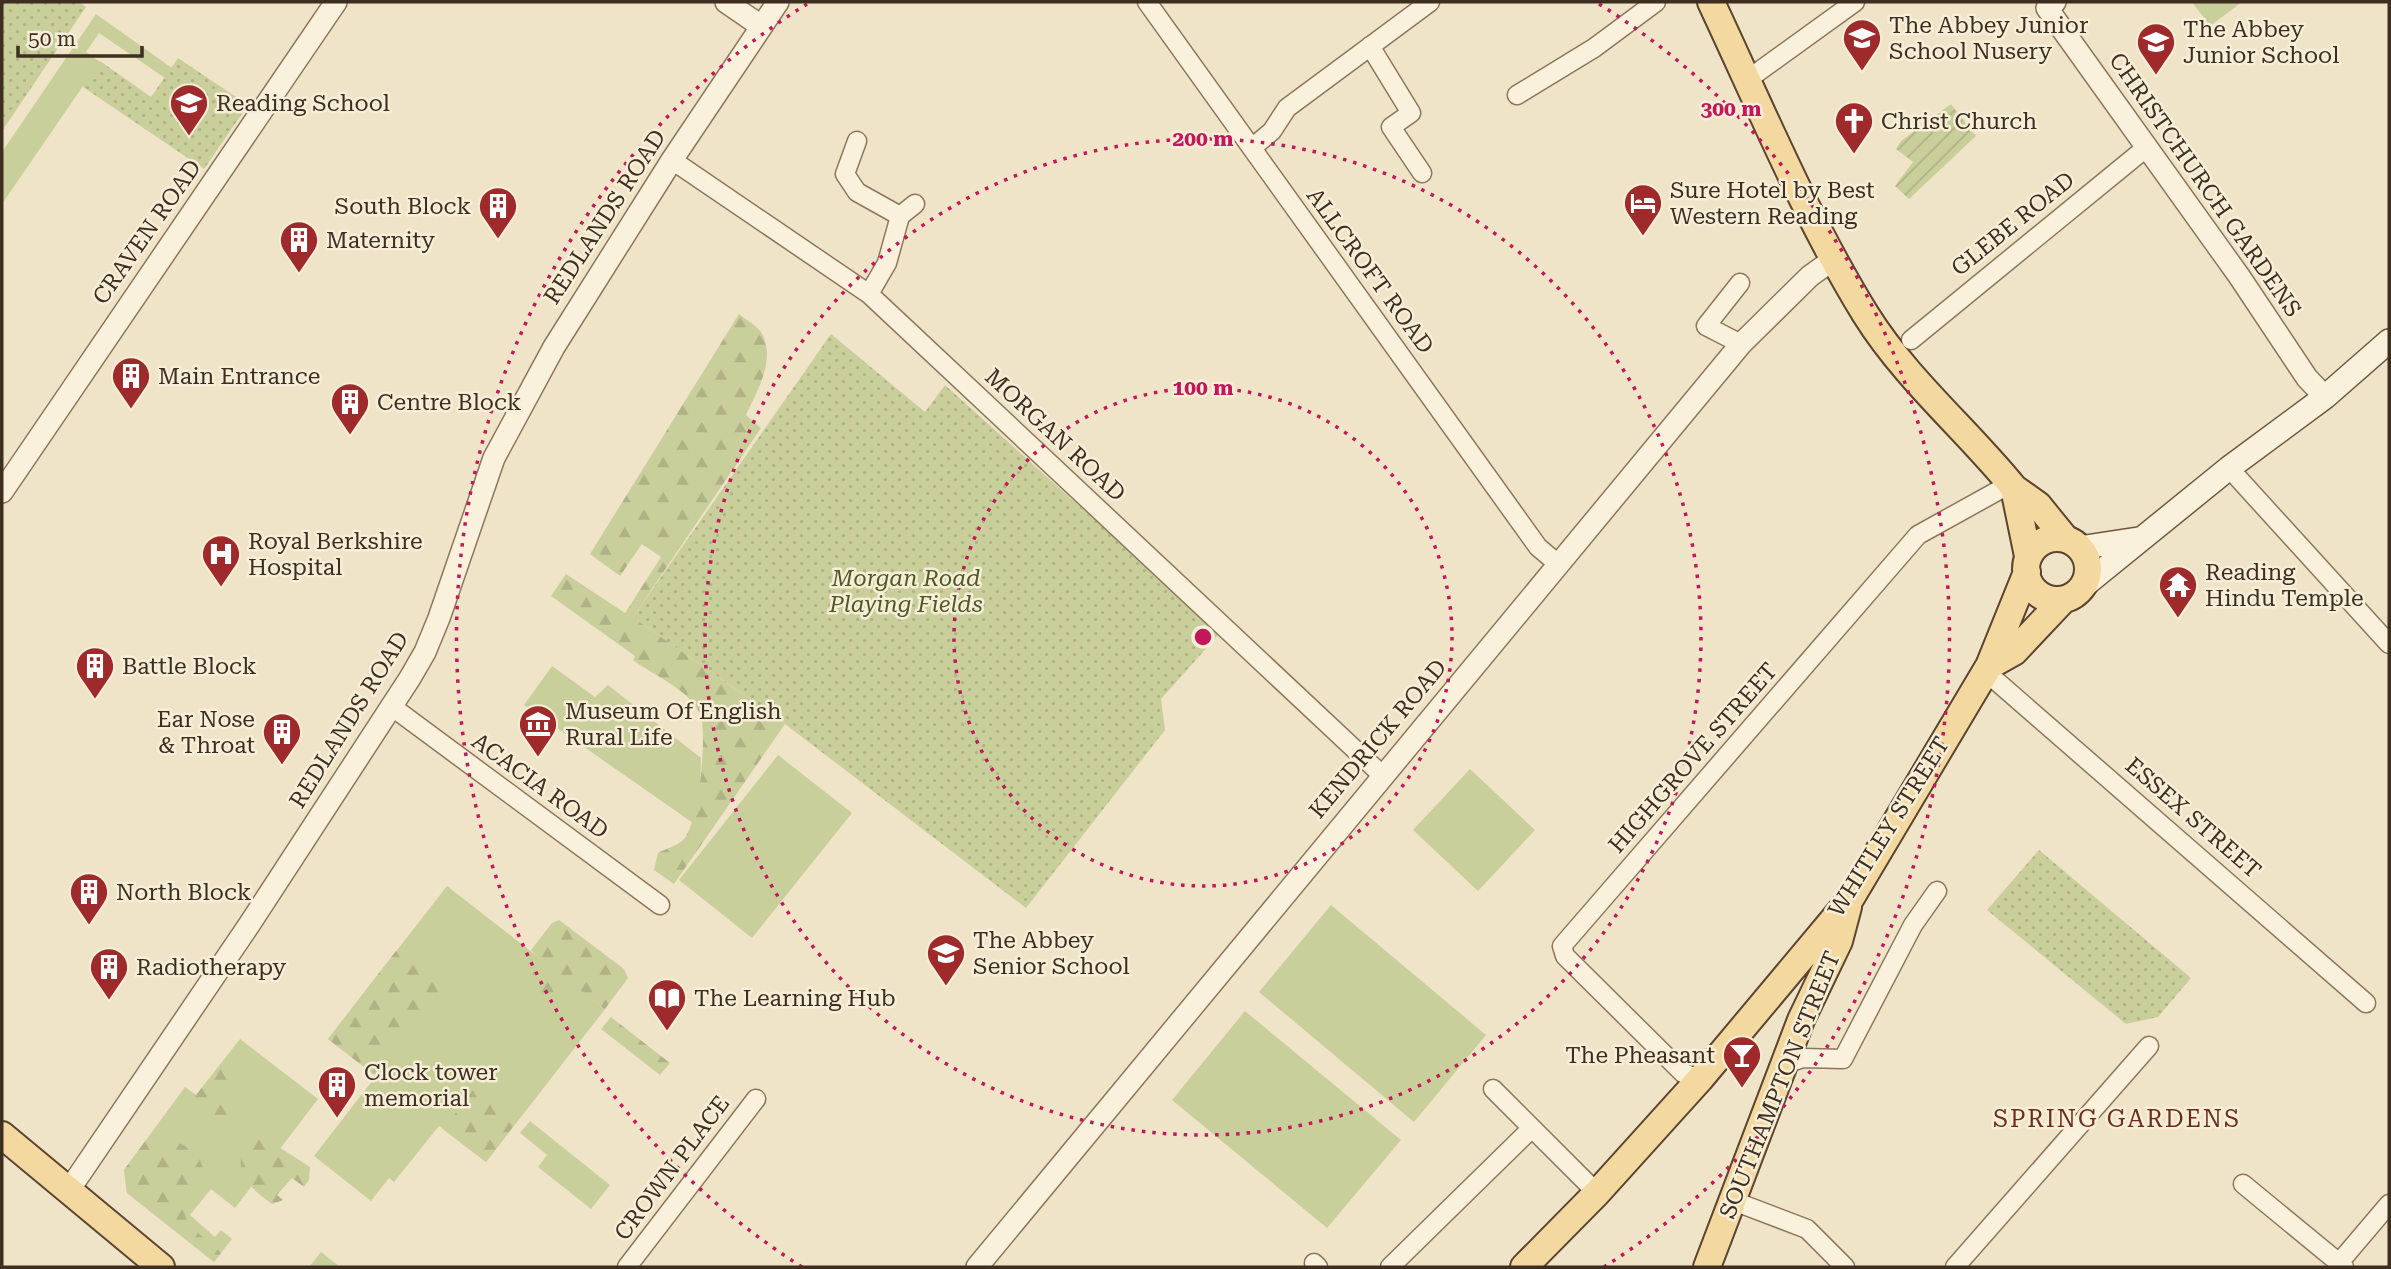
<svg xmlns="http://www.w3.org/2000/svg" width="2391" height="1269" viewBox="0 0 2391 1269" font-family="'Roboto Serif',serif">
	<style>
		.grass { fill: #c9cf9b }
		.forest { fill: url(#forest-firs) }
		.park { fill: url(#park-dots) }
		.garden { fill: url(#garden-furrows) }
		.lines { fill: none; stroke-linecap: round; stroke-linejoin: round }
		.minor-casing { stroke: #8d765c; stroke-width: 21 }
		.tertiary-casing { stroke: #8d765c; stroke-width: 24 }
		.secondary-casing { stroke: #6f573f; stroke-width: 26 }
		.primary-casing { stroke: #5b4430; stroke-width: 30 }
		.minor { stroke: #faf1dc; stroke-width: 18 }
		.tertiary { stroke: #faf1dc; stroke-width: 21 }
		.secondary { stroke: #faf1dc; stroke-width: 23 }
		.primary { stroke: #f3d9a0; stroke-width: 26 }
		.ring { fill: none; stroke: #c2185b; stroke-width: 3.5; stroke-dasharray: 3.5 7 }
		.labels { text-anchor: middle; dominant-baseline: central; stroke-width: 5; stroke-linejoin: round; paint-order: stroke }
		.poi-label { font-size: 23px; fill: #3d2e20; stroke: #f7eed8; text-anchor: start }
		.street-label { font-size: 23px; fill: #3d2e20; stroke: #f7eed8 }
		.park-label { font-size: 23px; font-style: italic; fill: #4d5a26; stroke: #f7eed8 }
		.neighbourhood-label { font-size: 24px; letter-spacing: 2px; fill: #6b2e1e; stroke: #f7eed8 }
		.centre { fill: #c2185b; stroke: #f7eed8; stroke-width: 3.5 }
		.ring-label { font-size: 21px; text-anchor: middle; font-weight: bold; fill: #c2185b; stroke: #f7eed8; stroke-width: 5; stroke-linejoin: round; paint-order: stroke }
	</style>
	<defs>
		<pattern id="forest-firs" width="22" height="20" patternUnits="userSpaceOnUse" patternTransform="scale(1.75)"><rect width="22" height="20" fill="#c9cf9b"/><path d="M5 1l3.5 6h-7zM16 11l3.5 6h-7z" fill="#aeb285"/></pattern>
		<pattern id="park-dots" width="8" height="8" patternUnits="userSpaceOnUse" patternTransform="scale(1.75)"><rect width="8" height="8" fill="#c9cf9b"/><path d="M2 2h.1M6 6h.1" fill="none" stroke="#aeb285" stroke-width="1.8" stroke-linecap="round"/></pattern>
		<pattern id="garden-furrows" width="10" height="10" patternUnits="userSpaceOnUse" patternTransform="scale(1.75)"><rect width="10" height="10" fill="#c9cf9b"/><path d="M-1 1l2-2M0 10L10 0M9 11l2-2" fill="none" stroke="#aeb285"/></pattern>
	</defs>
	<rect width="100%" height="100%" fill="#f0e4c8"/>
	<path class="grass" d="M2192,2H2242L2210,26Z
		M96,14L172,68L165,78L99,33L86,52L146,94L83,86L2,204V152Z
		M552,666L595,697L608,685L701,758L700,790L693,823L524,705Z
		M778,755L852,813L752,938L679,880Z
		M1470,769L1535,830L1478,891L1413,830Z
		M447,886L605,1009L486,1162L439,1126L394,1182L389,1178L371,1201L314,1156L376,1076L328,1039Z
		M1331,905L1486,1035L1414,1122L1259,992Z
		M1245,1011L1401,1140L1327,1228L1172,1100Z
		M240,1039L318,1099L235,1208L211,1189L190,1215L215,1237L221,1230L232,1239L214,1262L127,1193L124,1170L185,1087L196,1095Z
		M530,1121L610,1185L591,1209L538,1167L547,1155L520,1133Z
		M321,1252L340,1267H309Z"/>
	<path class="forest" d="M739,314C745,319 756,325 761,332C777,358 757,391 746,415L761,428L633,617L785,724L674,884L654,870L658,853C665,849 676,846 682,841C699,828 708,733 700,714C689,689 654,676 633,660L635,656L551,596L566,574L625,613L661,557L642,544L620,576L590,554Z
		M559,920L624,969L628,978L605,1009L572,984L560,999L546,1006L532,999L529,993L537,956L531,950L552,923Z
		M396,951L435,981L444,1005L438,1012L424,1009L373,1074L328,1039Z
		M611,1017L670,1063L660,1075L601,1029Z
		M219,1067L228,1073L233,1091L231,1118L220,1125L204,1122L187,1106L191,1092L196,1095Z
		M484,1089L522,1115L486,1162L443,1129L473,1090Z
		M169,1138L197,1152L204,1171L195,1192L183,1203L187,1223L221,1253L214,1262L127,1193L124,1170L146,1140Z
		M249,1138L268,1140L310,1167L309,1180L304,1187L292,1178L277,1195L283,1200L272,1204C246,1185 230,1170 249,1138Z"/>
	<path class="park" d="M2,2H79L86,7L2,131Z
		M178,58L248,105L204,169L83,87L100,61L151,97Z
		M831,334L925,412L945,385L1220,633L1161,699L1165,730L1026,908L785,724L633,617Z
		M2039,850L2191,978L2158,1017L2126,1024L1987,910Z"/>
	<path class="garden" d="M1951,104L1976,136L1909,199L1895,186L1913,162L1896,149L1901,141Z"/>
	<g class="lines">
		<g class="minor-casing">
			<path id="minor" d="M1147,2L1538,547L1558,564
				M1370,46L1411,113L1391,127L1422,173
				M1747,80L1855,2
				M1517,95L1594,48L1656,2
				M857,141L845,174L857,192L900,216L887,263L869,294
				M1252,148L1272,131L1287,108L1430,2
				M672,160L869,294L1382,775
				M900,216L915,204
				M1740,283L1706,326L1741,344
				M1911,340L2147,147
				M2229,468L2389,644
				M1986,672L2366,1003
				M391,706L660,905
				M1785,1064L1803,1058L1843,1059L1913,925L1937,891
				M1700,1079L1683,1073L1565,956L1562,946L1918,535L2010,484
				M1493,1089L1597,1193
				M2243,1184L2344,1267
				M1731,1200L1807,1229L1845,1267
				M1314,1263L1318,1267
				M2338,1264L2389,1204
				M627,1267L756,1099
				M1390,1267L1532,1128
				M1955,1267L2149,1046"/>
		</g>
		<g class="tertiary-casing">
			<path id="tertiary" d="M726,2L761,26
				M2055,2L2047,8L2239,276L2307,378L2325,397
				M2,492L336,2
				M69,1190L249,925L410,678L425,652L439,618L494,458L554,347L672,160L778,2
				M977,1267L1741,344L1810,276L1834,259"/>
		</g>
		<g class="secondary-casing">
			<path id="secondary" d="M2079,548L2138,539
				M2086,584L2229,468L2325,397L2389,341"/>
		</g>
		<g class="primary-casing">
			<path id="primary" d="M1711,2C1759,104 1807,220 1866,315C1906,379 1967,430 2014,488L2038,505L2064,537
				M2014,488L2028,556
				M2026 569a31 31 0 1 1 62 0a31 31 0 1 1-62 0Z
				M1989,666L2014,652L2063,600
				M2,1135L161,1267
				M1524,1267L1597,1193L1700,1079L1849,901L1989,666L2027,572
				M1707,1267L1801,1020L1839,941L1848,907"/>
		</g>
		<use href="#minor" class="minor"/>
		<use href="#tertiary" class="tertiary"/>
		<use href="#secondary" class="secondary"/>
		<use href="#primary" class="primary"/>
	</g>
	<g class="ring">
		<circle cx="1203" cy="637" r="249"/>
		<circle cx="1203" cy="637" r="498"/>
		<path d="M802 1267A747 747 0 0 1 807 4M1599 4A747 747 0 0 1 1604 1267"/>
	</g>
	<defs>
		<g id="school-pin" transform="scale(2.0125)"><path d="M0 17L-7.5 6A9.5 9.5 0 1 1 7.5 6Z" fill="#9e2a2b" stroke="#f7eed8"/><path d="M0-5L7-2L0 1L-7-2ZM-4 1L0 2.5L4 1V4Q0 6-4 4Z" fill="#fff"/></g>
		<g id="church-pin" transform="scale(2.0125)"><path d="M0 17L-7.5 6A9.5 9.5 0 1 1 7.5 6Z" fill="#9e2a2b" stroke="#f7eed8"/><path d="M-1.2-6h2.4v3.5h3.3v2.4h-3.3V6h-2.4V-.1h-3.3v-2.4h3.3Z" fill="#fff"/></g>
		<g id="hotel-pin" transform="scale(2.0125)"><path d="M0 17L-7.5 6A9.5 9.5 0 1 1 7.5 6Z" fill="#9e2a2b" stroke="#f7eed8"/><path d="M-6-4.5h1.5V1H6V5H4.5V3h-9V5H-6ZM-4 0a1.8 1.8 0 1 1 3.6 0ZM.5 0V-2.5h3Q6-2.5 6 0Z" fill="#fff"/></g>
		<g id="building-pin" transform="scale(2.0125)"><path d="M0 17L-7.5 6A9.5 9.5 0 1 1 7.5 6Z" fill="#9e2a2b" stroke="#f7eed8"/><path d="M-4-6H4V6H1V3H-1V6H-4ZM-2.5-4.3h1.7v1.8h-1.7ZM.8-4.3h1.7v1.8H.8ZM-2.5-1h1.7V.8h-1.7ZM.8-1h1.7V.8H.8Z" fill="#fff"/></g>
		<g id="hospital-pin" transform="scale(2.0125)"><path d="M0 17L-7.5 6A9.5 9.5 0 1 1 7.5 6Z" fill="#9e2a2b" stroke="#f7eed8"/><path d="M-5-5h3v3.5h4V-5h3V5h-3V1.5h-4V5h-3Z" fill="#fff"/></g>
		<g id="temple-pin" transform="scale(2.0125)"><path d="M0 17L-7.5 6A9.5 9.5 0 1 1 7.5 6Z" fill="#9e2a2b" stroke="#f7eed8"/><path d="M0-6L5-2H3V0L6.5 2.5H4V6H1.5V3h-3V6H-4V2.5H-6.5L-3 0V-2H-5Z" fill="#fff"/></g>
		<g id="museum-pin" transform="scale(2.0125)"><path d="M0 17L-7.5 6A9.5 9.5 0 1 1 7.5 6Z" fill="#9e2a2b" stroke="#f7eed8"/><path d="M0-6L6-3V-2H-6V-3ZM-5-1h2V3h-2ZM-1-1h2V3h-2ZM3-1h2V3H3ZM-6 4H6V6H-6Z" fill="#fff"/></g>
		<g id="library-pin" transform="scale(2.0125)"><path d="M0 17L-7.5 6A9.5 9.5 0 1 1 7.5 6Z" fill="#9e2a2b" stroke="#f7eed8"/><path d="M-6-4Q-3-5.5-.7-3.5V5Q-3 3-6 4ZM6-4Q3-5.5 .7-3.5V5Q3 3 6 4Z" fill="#fff"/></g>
		<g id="bar-pin" transform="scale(2.0125)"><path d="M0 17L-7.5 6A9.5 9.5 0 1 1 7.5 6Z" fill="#9e2a2b" stroke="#f7eed8"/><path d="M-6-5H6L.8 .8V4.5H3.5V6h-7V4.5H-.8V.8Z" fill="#fff"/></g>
	</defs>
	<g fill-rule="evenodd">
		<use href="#school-pin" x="1862" y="38"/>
		<use href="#school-pin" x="2156" y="42"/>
		<use href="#school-pin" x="189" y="103"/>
		<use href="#church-pin" x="1854" y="121"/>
		<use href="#hotel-pin" x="1643" y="203"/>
		<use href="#building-pin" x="498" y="206"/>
		<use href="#building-pin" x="299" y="240"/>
		<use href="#building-pin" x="131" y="376"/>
		<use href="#building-pin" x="350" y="402"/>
		<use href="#hospital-pin" x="221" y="554"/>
		<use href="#temple-pin" x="2178" y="585"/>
		<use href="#building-pin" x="95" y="666"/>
		<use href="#museum-pin" x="538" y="724"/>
		<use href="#building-pin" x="282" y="732"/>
		<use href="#building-pin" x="89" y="892"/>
		<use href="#school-pin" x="946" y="953"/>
		<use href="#building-pin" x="109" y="967"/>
		<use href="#library-pin" x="667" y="998"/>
		<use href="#bar-pin" x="1742" y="1055"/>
		<use href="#building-pin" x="337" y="1085"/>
	</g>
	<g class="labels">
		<g class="poi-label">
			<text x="1889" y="25">The Abbey Junior<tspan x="1889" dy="26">School Nusery</tspan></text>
			<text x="2183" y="29">The Abbey<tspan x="2183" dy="26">Junior School</tspan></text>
			<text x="216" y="103">Reading School</text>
			<text x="1881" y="121">Christ Church</text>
			<text x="1670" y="190">Sure Hotel by Best<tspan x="1670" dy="26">Western Reading</tspan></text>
			<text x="471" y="206" text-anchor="end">South Block</text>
			<text x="326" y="240">Maternity</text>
			<text x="158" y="376">Main Entrance</text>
			<text x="377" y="402">Centre Block</text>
			<text x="248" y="541">Royal Berkshire<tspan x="248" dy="26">Hospital</tspan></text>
			<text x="2205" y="572">Reading<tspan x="2205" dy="26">Hindu Temple</tspan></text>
			<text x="122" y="666">Battle Block</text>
			<text x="565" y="711">Museum Of English<tspan x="565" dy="26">Rural Life</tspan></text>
			<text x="255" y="719" text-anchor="end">Ear Nose<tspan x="255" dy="26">&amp; Throat</tspan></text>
			<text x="116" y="892">North Block</text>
			<text x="973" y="940">The Abbey<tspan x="973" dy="26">Senior School</tspan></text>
			<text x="136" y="967">Radiotherapy</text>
			<text x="694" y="998">The Learning Hub</text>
			<text x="1715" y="1055" text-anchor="end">The Pheasant</text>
			<text x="364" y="1072">Clock tower<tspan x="364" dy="26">memorial</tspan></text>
		</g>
		<g class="street-label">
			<text transform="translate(2205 185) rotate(55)">CHRISTCHURCH GARDENS</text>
			<text transform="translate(605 217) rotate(-57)">REDLANDS ROAD</text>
			<text transform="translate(2013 224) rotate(-39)">GLEBE ROAD</text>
			<text transform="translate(147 232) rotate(-55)">CRAVEN ROAD</text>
			<text transform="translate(1370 271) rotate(54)">ALLCROFT ROAD</text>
			<text transform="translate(1055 435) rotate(43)">MORGAN ROAD</text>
			<text transform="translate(349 720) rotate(-58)">REDLANDS ROAD</text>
			<text transform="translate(1378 739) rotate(-50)">KENDRICK ROAD</text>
			<text transform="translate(1693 758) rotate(-49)">HIGHGROVE STREET</text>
			<text transform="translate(540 786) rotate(36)">ACACIA ROAD</text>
			<text transform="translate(2193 818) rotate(41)">ESSEX STREET</text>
			<text transform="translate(1889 827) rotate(-58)">WHITLEY STREET</text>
			<text transform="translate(1780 1085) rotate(-68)">SOUTHAMPTON STREET</text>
			<text transform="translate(672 1168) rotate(-53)">CROWN PLACE</text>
		</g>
		<g class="park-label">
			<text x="906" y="578">Morgan Road<tspan x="906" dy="26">Playing Fields</tspan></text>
		</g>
		<g class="neighbourhood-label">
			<text x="2117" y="1119">SPRING GARDENS</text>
		</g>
	</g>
	<circle cx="1203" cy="637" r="10" class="centre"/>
	<g class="ring-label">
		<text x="1731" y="116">300 m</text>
		<text x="1203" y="146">200 m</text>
		<text x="1203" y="395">100 m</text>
	</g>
	<rect width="2391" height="1269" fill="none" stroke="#3d2e20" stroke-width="7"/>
	<path d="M18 46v10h124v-10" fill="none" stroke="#3d2e20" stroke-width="3.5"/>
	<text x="28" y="46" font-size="21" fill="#3d2e20" stroke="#f7eed8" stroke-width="5" paint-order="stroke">50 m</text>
</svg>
